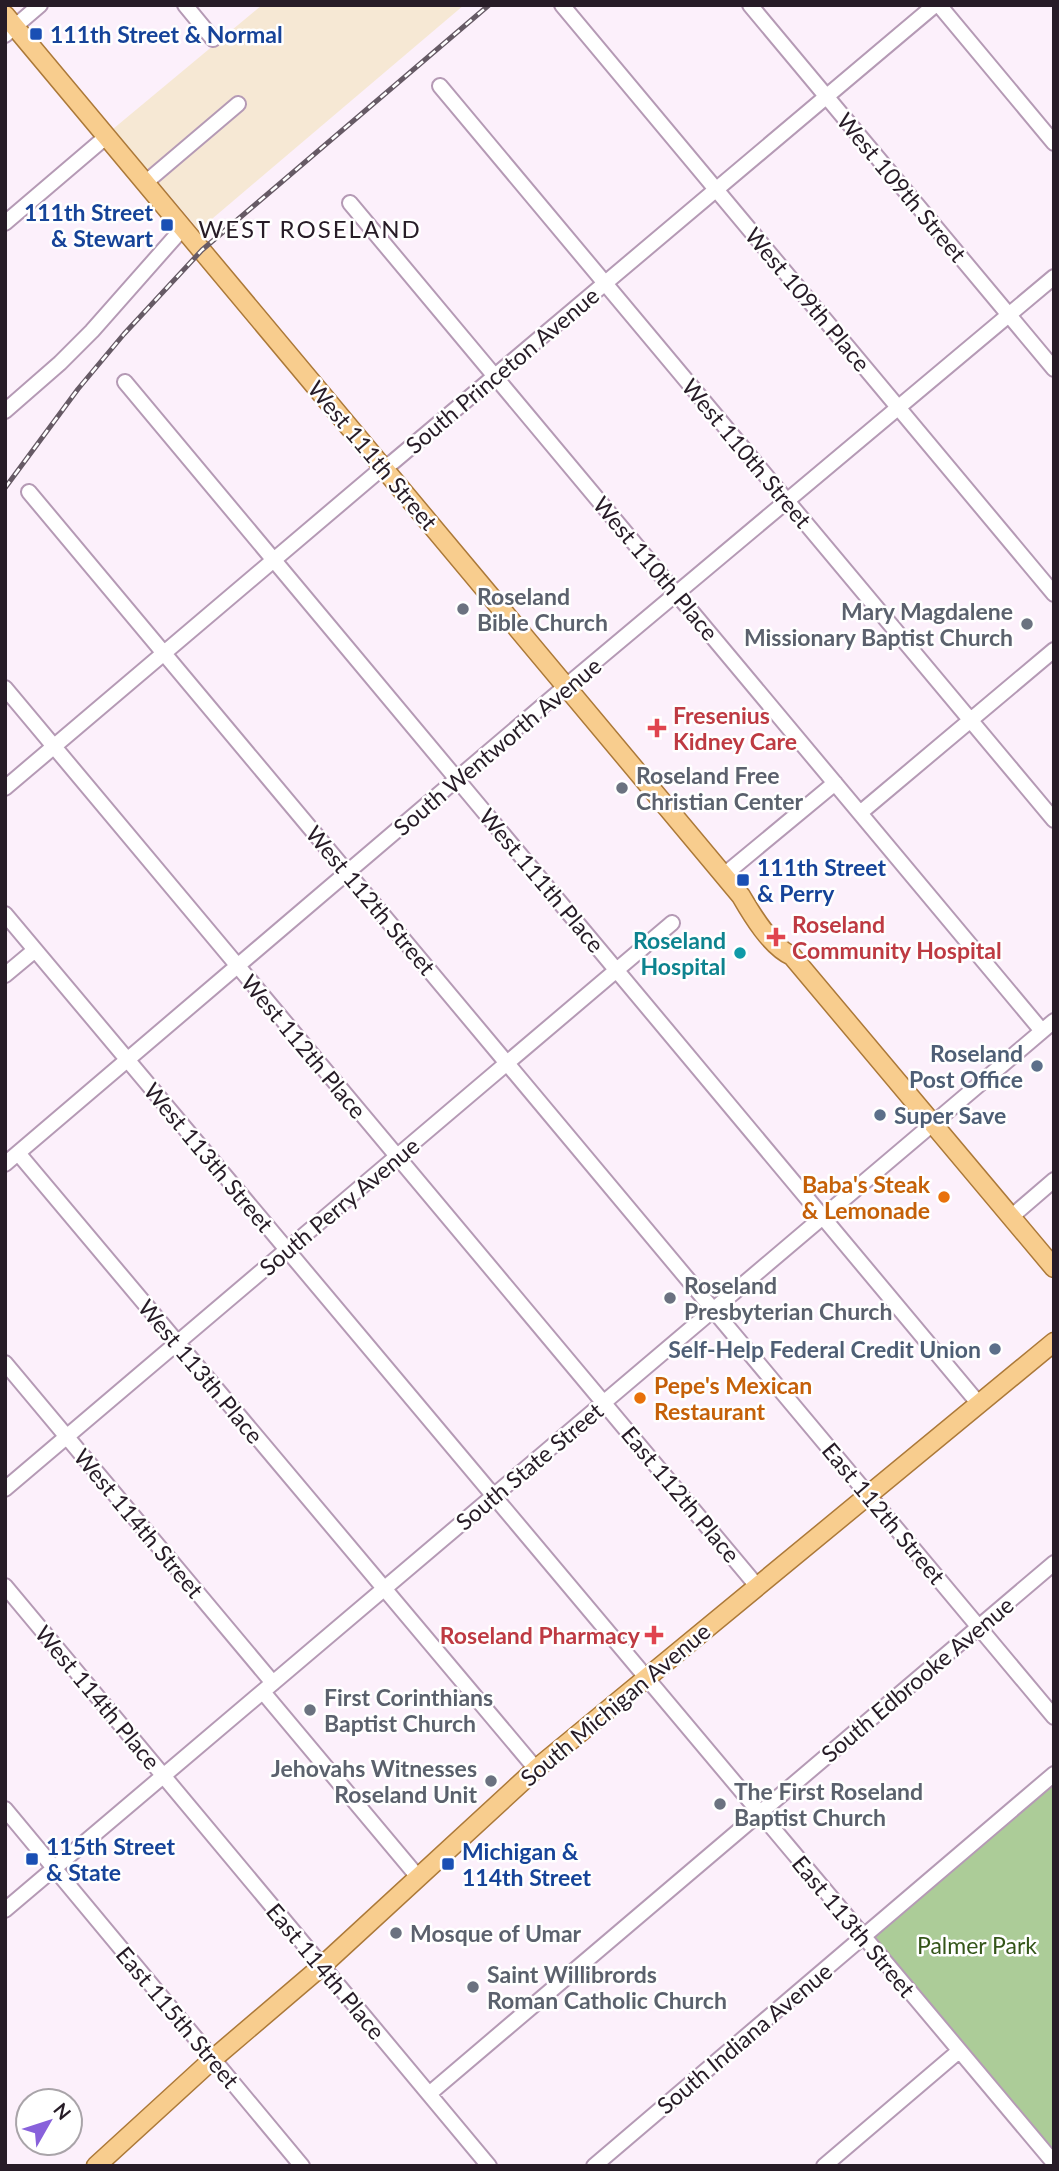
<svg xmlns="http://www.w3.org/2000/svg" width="1059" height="2171" viewBox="0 0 1059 2171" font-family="Lato,sans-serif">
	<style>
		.industrial { fill: #f6e8d4 }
		.green { fill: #accc98 }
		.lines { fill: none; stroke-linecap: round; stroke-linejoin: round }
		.minor-casing { stroke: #b59ab5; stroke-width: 18 }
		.major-casing { stroke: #ac7939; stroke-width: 21 }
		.minor { stroke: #fff; stroke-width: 14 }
		.major { stroke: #f8cd8e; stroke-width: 18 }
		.rail-casing { stroke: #665a65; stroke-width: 5 }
		.rail { stroke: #fff; stroke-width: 2.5; stroke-dasharray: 8; stroke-linecap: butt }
		.transit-dot { fill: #1a4fb4; stroke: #fff; stroke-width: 2.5 }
		.worship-dot { fill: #6b7280; stroke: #fff; stroke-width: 2.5 }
		.health-dot { fill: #e0444e; stroke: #fff; stroke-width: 2.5 }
		.culture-dot { fill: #0f9aa8; stroke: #fff; stroke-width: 2.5 }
		.service-dot { fill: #5c6f8a; stroke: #fff; stroke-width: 2.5 }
		.food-dot { fill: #e8710a; stroke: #fff; stroke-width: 2.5 }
		.labels { text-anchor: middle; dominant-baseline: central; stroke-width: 5; stroke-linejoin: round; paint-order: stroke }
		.transit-label { font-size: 23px; font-weight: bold; fill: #164399; stroke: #fff; text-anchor: start }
		.street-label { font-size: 23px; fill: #271c27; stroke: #fff }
		.worship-label { font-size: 23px; font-weight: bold; fill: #5b616d; stroke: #fff; text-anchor: start }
		.health-label { font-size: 23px; font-weight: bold; fill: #be3a42; stroke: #fff; text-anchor: start }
		.culture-label { font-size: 23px; font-weight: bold; fill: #0d838f; stroke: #fff; text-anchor: end }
		.service-label { font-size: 23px; font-weight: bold; fill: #4e5e75; stroke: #fff; text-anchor: end }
		.food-label { font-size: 23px; font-weight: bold; fill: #c56008; stroke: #fff; text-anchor: end }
		.park-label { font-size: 23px; fill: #345519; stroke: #fff }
		.neighbourhood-label { font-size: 24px; letter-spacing: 2px; fill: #271c27; stroke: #fff }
	</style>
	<rect width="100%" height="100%" fill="#fcf0fb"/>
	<path class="industrial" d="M262,5H464L199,230L113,129Z"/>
	<path class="green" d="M1054,1781V2153L879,1948L875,1937L878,1929Z"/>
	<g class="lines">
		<g class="minor-casing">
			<path id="minor" d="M185,5L213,39
				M562,5L1054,594
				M750,5L1054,369
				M939,5L1054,143
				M5,35L40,5
				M440,86L1054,820
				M145,183L238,104
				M350,203L1042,1031
				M5,223L107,136
				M125,382L979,1404
				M5,411L60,363L92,331L183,228
				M29,492L1054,1717
				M5,688L757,1586
				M5,788L381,469L393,462L935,5
				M860,813L1054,650
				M724,875L835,783
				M5,914L1054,2163
				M5,975L35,950
				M18,1153L536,1769
				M5,1164L566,686L1054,277
				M1011,1217L1054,1180
				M5,1363L273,1683
				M5,1489L672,923
				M5,1586L489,2166
				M263,1692L418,1877
				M5,1809L302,2166
				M5,1910L1054,1021
				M429,2094L1054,1563
				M594,2166L1054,1774
				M824,2166L959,2051"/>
		</g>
		<g class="major-casing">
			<path id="major" d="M5,15L741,896C752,915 771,947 792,956L1054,1268
				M96,2166L213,2059L322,1966L536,1769L1054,1342"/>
		</g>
		<use href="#minor" class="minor"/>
		<use href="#major" class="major"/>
		<g class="rail-casing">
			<path id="rail" d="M5,488L78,389L124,334L202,250L489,5"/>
		</g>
		<use href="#rail" class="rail"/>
	</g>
	<g class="transit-dot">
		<rect x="29" y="27" width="14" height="14" rx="3.5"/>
		<rect x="160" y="218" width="14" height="14" rx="3.5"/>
		<rect x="736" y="873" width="14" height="14" rx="3.5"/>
		<rect x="25" y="1852" width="14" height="14" rx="3.5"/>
		<rect x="441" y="1857" width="14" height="14" rx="3.5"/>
	</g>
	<g class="worship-dot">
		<circle cx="463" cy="609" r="7"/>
		<circle cx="1027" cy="624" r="7"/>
		<circle cx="622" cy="788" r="7"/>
		<circle cx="670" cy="1298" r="7"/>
		<circle cx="310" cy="1710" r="7"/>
		<circle cx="491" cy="1781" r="7"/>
		<circle cx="720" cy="1804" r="7"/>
		<circle cx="396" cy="1933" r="7"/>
		<circle cx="473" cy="1987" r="7"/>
	</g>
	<g class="health-dot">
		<path d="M653.5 717.5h7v7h7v7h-7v7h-7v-7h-7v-7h7z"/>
		<path d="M772.5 926.5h7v7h7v7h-7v7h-7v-7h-7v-7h7z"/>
		<path d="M650.5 1624.5h7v7h7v7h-7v7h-7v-7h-7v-7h7z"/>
	</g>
	<circle class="culture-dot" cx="740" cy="953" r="7"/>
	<g class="service-dot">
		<circle cx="1037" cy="1066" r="7"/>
		<circle cx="880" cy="1115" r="7"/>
		<circle cx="995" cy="1349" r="7"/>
	</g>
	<g class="food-dot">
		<circle cx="944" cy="1197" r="7"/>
		<circle cx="640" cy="1398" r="7"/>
	</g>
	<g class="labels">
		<g class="transit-label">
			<text x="50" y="34">111th Street &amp; Normal</text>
			<text x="153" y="212" text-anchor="end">111th Street<tspan x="153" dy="26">&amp; Stewart</tspan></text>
			<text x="757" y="867">111th Street<tspan x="757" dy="26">&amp; Perry</tspan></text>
			<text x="46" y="1846">115th Street<tspan x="46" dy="26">&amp; State</tspan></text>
			<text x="462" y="1851">Michigan &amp;<tspan x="462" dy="26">114th Street</tspan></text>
		</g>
		<g class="street-label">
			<text transform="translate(902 187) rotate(50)">West 109th Street</text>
			<text transform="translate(808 299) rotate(50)">West 109th Place</text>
			<text transform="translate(502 370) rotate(-40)">South Princeton Avenue</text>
			<text transform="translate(747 453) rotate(50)">West 110th Street</text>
			<text transform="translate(373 455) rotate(50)">West 111th Street</text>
			<text transform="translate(656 568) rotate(50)">West 110th Place</text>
			<text transform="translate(497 746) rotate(-40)">South Wentworth Avenue</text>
			<text transform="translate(542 880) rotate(50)">West 111th Place</text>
			<text transform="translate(371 900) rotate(50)">West 112th Street</text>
			<text transform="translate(304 1046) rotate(50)">West 112th Place</text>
			<text transform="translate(209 1157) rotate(50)">West 113th Street</text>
			<text transform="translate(339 1206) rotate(-40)">South Perry Avenue</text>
			<text transform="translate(201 1371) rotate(50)">West 113th Place</text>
			<text transform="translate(529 1466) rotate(-40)">South State Street</text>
			<text transform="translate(681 1494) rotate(50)">East 112th Place</text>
			<text transform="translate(884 1513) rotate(50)">East 112th Street</text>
			<text transform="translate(139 1523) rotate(50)">West 114th Street</text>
			<text transform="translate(917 1679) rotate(-40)">South Edbrooke Avenue</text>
			<text transform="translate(98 1697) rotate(50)">West 114th Place</text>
			<text transform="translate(615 1704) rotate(-40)">South Michigan Avenue</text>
			<text transform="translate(854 1926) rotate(50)">East 113th Street</text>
			<text transform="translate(326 1971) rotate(50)">East 114th Place</text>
			<text transform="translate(178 2017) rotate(50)">East 115th Street</text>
			<text transform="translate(744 2038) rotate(-40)">South Indiana Avenue</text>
		</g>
		<g class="worship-label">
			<text x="477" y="596">Roseland<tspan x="477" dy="26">Bible Church</tspan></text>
			<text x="1013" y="611" text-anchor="end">Mary Magdalene<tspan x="1013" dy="26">Missionary Baptist Church</tspan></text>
			<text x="636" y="775">Roseland Free<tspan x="636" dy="26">Christian Center</tspan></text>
			<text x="684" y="1285">Roseland<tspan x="684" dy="26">Presbyterian Church</tspan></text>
			<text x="324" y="1697">First Corinthians<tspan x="324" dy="26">Baptist Church</tspan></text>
			<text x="477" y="1768" text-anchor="end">Jehovahs Witnesses<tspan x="477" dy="26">Roseland Unit</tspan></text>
			<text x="734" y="1791">The First Roseland<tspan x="734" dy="26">Baptist Church</tspan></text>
			<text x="410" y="1933">Mosque of Umar</text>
			<text x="487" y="1974">Saint Willibrords<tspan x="487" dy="26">Roman Catholic Church</tspan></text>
		</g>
		<g class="health-label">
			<text x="673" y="715">Fresenius<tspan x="673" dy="26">Kidney Care</tspan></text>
			<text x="792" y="924">Roseland<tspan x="792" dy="26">Community Hospital</tspan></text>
			<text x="640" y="1635" text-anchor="end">Roseland Pharmacy</text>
		</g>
		<g class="culture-label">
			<text x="726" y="940">Roseland<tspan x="726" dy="26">Hospital</tspan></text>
		</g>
		<g class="service-label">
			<text x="1023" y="1053">Roseland<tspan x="1023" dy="26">Post Office</tspan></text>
			<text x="894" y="1115" text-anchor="start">Super Save</text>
			<text x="981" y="1349">Self-Help Federal Credit Union</text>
		</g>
		<g class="food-label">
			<text x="930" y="1184">Baba's Steak<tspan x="930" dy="26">&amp; Lemonade</tspan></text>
			<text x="654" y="1385" text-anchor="start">Pepe's Mexican<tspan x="654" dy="26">Restaurant</tspan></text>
		</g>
		<g class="park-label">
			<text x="977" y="1945">Palmer Park</text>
		</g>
		<g class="neighbourhood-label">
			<text x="310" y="228">WEST ROSELAND</text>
		</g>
	</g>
	<rect width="1059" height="2171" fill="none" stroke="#271c27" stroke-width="14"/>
	<g transform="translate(49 2122) rotate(51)"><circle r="33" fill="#ffffff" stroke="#a9a4a9" stroke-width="2"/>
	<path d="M0-5L12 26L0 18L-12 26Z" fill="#8861db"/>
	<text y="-10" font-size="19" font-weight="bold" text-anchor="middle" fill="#271c27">N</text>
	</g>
</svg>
